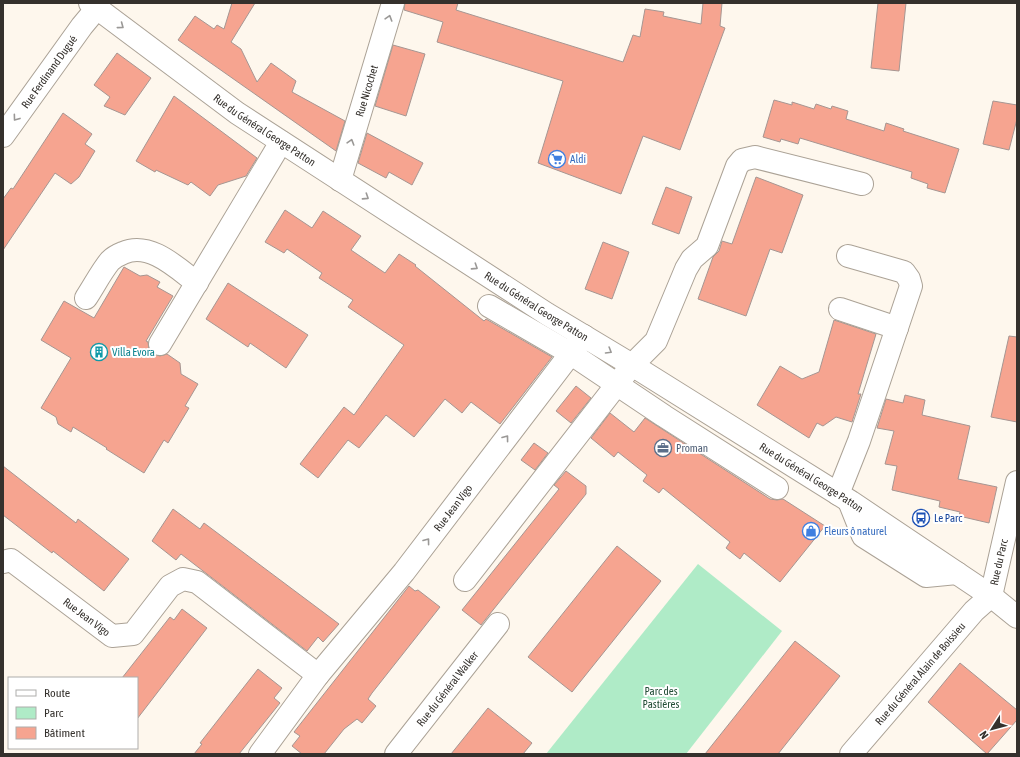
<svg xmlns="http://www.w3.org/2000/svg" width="1020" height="757" viewBox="0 0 1020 757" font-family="'Asap Condensed',sans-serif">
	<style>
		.green { fill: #afebc7 }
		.building { fill: #f6a490; stroke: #a69692 }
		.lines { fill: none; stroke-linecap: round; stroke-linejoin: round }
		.minor-casing { stroke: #aba296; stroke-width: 24 }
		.major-casing { stroke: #aba296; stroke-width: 24 }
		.minor { stroke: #fff; stroke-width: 22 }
		.major { stroke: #fff; stroke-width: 22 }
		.oneway { stroke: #9a9896 }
		.labels { text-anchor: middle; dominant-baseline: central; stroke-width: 4; stroke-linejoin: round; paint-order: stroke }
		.street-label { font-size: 11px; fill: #35312d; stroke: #fff }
		.shop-label { font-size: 11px; fill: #366cbe; stroke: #fff; text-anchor: start }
		.culture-label { font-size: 11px; fill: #0d838f; stroke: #fff; text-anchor: start }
		.service-label { font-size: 11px; fill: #4e5e75; stroke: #fff; text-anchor: start }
		.transit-label { font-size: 11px; fill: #164399; stroke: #fff; text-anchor: start }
		.park-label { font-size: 11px; fill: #214c35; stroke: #fff }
	</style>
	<rect width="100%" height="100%" fill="#fef7ed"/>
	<path class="green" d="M698,564L782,631L686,754H546Z"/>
	<path class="building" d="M232,3H255L231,42L241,49L257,82L271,63L296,81L292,92L345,121L336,151L178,40L195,16L214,29L217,25L224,29Z
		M405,3H458L456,10L623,62L633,35L640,37L645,9L664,12L663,16L701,24L703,3H722L720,26L725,28L680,150L643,136L621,194L538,163L563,81L437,42L443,22L404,10Z
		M878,3H906L899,71L871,68Z
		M393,45L425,54L406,116L375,106Z
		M117,53L151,78L125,115L104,106L110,97L94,85Z
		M174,96L257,158L246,176L218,185L210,196L191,182L188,185L156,170L155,172L136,161Z
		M774,100L792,105V102L814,109L816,104L831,109L832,106L848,111L846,119L884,131L886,123L904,129L903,131L959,149L945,193L927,188L928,184L911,178L912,172L800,138L798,144L781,139L780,142L763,137Z
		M993,101L1017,105V119L1009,150L983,144Z
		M63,113L92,134L85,144L95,151L79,177L71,184L55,173L3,250V199L11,188L13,189Z
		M367,133L423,163L412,185L389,172L386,178L358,163Z
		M756,177L803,195L782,253L770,249L746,316L698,299L713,257L719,251L722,241L732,244Z
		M666,187L692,197L679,234L652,224Z
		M285,210L312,228L323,211L361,236L351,250L385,273L399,254L416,265L415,266L484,321L486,319L552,357L500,424L471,402L462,413L445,399L414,437L386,415L359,448L348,440L318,478L300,464L344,407L354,415L404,345L348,307L353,300L319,278L322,273L287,249L284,253L265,242Z
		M603,242L629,252L612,299L585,289Z
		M124,267L140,276L147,275L160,282L157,287L173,296L146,341L148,342L149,350L153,354L160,356L167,354L180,363L181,374L198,384L185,406L189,408L168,443L164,440L144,473L106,449L107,448L73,427L71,432L58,424L56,417L41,408L71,358L41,340L64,301L94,318Z
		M228,283L308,335L286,368L250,343L248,347L206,319Z
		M834,320L876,334L858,394H861L852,422L836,417L823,426L817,423L809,438L757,405L780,366L802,379L819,372Z
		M1009,336L1017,337V422L991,417Z
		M576,386L591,398L571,423L556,411Z
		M905,395L925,400L922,415L970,426L958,479L997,487L989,523L959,516L960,512L939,507L940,501L892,490L897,466L885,464L894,431L877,428L886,399L903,403Z
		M610,413L634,432L645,418L770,499L777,500L783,499L825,526L780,582L744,553L740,559L726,548L730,542L663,488L659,493L643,481L647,475L618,452L614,457L591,438Z
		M534,443L548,453L535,470L521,460Z
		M3,466L76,523L78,519L129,559L104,591L53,551L52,553L3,515Z
		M566,471L586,486V494L481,625L462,610L559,489L554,485Z
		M173,509L200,529L204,523L339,624L323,642L318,637L307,651L181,554L176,560L152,541Z
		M617,546L661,581L572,692L528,657Z
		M409,586L415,591L418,590L440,607L372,693L368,699L376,706L362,723L357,719L344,729L324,754H302L292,746L300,736L294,732Z
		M182,609L207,628L137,719V678H122L170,617L174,620Z
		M795,641L840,676L778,754H705Z
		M960,663L1017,710V720L987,754L928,702Z
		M258,669L282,688L274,698L280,703L239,754H194L202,744L200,743Z
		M488,708L532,743L523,754H451Z"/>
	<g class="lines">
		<g class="minor-casing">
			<g id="minor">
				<path id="s1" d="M3,136L82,26L97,8"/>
				<path id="s2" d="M340,180L393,3"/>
				<path d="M86,298C94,286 101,272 110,261C113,258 118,255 123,253C150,241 177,268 197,283"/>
				<path d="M489,306L570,353L664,416L777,488"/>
				<path d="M840,309L897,328"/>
				<path d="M160,344L281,142"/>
				<path d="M838,494L859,441L911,286L909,279L904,272L848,256"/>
				<path d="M849,501L863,536L926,576L957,573"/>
				<path id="s3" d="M3,562L11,560L112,636L133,634L170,586L183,579L197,582L318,675L404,572L584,336"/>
				<path d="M465,580L632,365L656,341L686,269L692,259L707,246L737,166L742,160L755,157L862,184"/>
				<path d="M260,754L318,675"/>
				<path id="s4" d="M396,754L498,624"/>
				<path id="s5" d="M851,754L974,611L991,596L1017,482"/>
			</g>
		</g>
		<g class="major-casing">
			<g id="major">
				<path id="s6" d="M90,3L237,113L547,314L632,365L851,502L991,596L1017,617"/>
			</g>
		</g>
		<use href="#minor" class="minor"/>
		<use href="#major" class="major"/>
	</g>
	<defs><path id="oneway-chevron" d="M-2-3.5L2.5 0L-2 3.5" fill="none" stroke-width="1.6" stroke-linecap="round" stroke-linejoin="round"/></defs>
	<g class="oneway">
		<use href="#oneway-chevron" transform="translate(389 18) rotate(-73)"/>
		<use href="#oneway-chevron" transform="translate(121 26) rotate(37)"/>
		<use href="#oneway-chevron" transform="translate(16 118) rotate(126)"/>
		<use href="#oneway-chevron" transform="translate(351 142) rotate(-73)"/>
		<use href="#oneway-chevron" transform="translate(366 197) rotate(33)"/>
		<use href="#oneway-chevron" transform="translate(475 267) rotate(33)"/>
		<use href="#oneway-chevron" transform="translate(609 351) rotate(31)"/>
		<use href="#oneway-chevron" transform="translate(506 438) rotate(-53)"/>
		<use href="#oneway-chevron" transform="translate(427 541) rotate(-53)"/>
	</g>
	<defs>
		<g id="supermarket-ring" transform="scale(0.9)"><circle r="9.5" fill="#fff" stroke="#3f7fe0" stroke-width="1.5"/><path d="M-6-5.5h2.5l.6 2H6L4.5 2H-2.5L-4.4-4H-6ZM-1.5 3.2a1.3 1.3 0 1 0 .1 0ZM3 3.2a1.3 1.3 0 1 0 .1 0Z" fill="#3f7fe0"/></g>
		<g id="building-ring" transform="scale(0.9)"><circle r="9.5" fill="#fff" stroke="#0f9aa8" stroke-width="1.5"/><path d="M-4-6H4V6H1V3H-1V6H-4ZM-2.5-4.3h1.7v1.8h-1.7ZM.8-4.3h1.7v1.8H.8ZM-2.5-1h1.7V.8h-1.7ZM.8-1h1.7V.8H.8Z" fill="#0f9aa8"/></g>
		<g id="office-ring" transform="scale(0.9)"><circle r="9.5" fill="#fff" stroke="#5c6f8a" stroke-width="1.5"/><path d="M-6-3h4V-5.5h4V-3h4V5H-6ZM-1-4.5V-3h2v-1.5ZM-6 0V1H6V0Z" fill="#5c6f8a"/></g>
		<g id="bus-ring" transform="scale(0.9)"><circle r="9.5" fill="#fff" stroke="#1a4fb4" stroke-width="1.5"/><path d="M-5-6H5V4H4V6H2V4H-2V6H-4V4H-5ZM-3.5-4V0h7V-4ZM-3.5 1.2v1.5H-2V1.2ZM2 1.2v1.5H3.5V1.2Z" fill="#1a4fb4"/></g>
		<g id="shop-ring" transform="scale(0.9)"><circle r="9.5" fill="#fff" stroke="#3f7fe0" stroke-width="1.5"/><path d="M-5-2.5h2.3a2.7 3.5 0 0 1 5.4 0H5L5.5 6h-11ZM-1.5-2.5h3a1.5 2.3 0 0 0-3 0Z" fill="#3f7fe0"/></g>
	</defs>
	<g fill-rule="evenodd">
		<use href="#supermarket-ring" x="557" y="159"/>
		<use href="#building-ring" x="99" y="352"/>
		<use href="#office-ring" x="663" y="448"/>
		<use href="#bus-ring" x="921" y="518"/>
		<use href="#shop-ring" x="811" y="531"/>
	</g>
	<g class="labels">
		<g class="street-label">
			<text stroke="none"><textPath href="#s1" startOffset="79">Rue Ferdinand Dugué</textPath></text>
			<text stroke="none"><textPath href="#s2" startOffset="93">Rue Nicochet</textPath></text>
			<text stroke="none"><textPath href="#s6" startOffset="216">Rue du Général George Patton</textPath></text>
			<text stroke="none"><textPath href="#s6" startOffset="540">Rue du Général George Patton</textPath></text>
			<text stroke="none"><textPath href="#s6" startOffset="864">Rue du Général George Patton</textPath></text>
			<text stroke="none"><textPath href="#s3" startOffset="613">Rue Jean Vigo</textPath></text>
			<text stroke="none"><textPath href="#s5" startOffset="246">Rue du Parc</textPath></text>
			<text stroke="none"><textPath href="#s3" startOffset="103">Rue Jean Vigo</textPath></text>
			<text stroke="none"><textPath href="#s5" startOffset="106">Rue du Général Alain de Boissieu</textPath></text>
			<text stroke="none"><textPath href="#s4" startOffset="83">Rue du Général Walker</textPath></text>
		</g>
		<g class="shop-label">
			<text x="570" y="159">Aldi</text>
			<text x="824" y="531">Fleurs ô naturel</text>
		</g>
		<g class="culture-label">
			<text x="112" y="352">Villa Evora</text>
		</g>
		<g class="service-label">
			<text x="676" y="448">Proman</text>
		</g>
		<g class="transit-label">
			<text x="934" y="518">Le Parc</text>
		</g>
		<g class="park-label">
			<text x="661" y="691">Parc des<tspan x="661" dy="13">Pastières</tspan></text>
		</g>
	</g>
	<rect width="1020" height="757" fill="none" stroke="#35312d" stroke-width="8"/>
	<rect x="8" y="677" width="130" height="72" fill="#ffffff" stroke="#aeadab"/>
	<rect x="16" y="690" width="20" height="6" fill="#ffffff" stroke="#aeadab"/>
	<text x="44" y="697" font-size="12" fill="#35312d">Route</text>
	<rect x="16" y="707" width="20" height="12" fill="#afebc7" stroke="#aeadab"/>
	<text x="44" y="717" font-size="12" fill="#35312d">Parc</text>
	<rect x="16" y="727" width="20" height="12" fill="#f6a490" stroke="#aeadab"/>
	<text x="44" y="737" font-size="12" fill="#35312d">Bâtiment</text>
	<g transform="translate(992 729) rotate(234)" stroke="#ffffff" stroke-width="3" paint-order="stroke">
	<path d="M0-3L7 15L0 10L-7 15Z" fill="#35312d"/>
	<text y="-6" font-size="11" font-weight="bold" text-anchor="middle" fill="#35312d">N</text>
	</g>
</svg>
